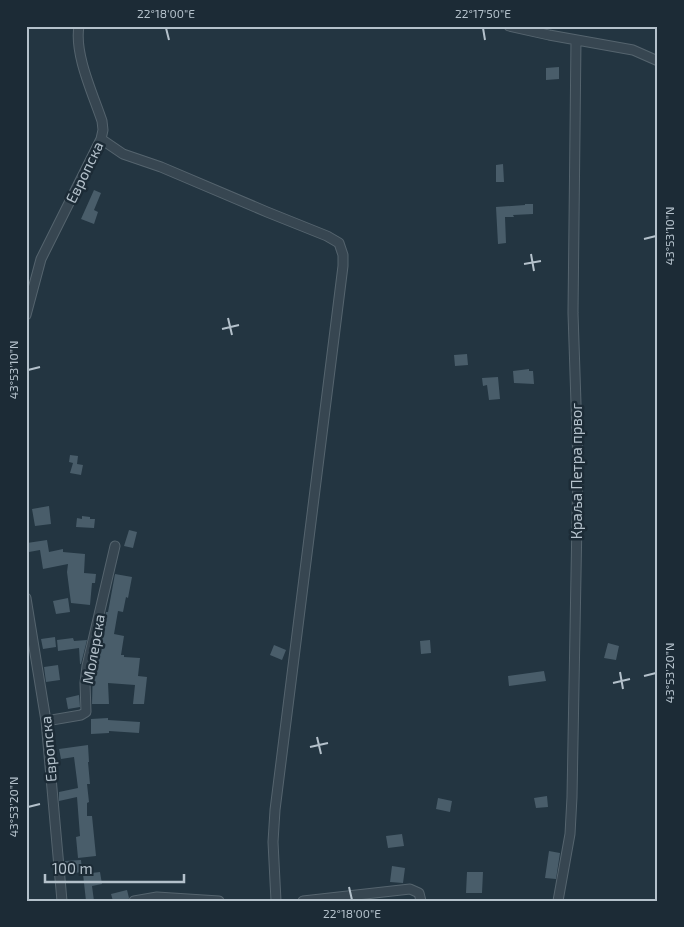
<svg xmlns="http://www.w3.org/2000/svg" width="684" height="927" viewBox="0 0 684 927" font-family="'Exo 2',sans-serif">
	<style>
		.building { fill: #495d6a }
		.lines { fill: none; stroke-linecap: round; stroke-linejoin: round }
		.minor-casing { stroke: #55646e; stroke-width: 11 }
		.minor { stroke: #374651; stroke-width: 9 }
		.ticks { fill: none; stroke: #b4c1cb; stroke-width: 2 }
		.labels { text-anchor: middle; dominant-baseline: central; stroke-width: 5; stroke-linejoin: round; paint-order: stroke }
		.street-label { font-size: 15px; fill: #b4c1cb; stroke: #1c2b36 }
		.neatline { fill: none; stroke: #b4c1cb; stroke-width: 2 }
		.ticks-label { font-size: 12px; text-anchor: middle; fill: #b4c1cb }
	</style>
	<rect width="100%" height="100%" fill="#233541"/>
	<path class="building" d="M559,67V79L546,80V68Z
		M503,164L504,182H496V165Z
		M94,190L101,193L94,210L98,212L94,224L81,219Z
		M525,204H533V214L513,215L514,217H505L506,243L498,244L496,207L525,205Z
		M467,354L468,365L455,366L454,355Z
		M529,369V371H533L534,384L514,383L513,371Z
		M498,377L500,399L489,400L487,385L483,386L482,378Z
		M70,455L78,456L77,464L83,465L81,475L70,473L73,463L69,462Z
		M49,506L51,524L35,526L32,509Z
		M82,516L90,517V519H95L94,528L76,527L77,518L82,519Z
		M129,530L137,532L133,548L124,546Z
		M47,540L49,552L63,549V552L85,554L84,573L96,574L95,583H92L90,605L71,603L67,572L68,564L43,569L40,550L29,552L27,543Z
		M115,574L132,577L128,598L126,597L123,612L118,611L114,634L124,636L121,655H124V657L140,658L138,676L147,677L144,704H133L135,685L108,683L109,704H92L93,666L100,638H101L106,612H108Z
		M68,598L70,612L56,614L53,601Z
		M55,637L56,647L43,649L41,639Z
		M73,638L74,641L87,640L81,664H80L79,648L58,651L57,640Z
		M430,640L431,653L421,654L420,641Z
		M608,643L619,646L616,660L604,658Z
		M274,645L286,650L282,660L270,655Z
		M58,665L60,680L46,682L44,667Z
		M544,671L546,681L509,686L508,676Z
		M79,695L80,707L68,709L66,698Z
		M108,718V720L140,722L139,733L109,731V733L91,734V719Z
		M88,745L89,762H88L90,784H87L89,802L87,803V816H92L96,856L78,858L76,837L80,836L77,797L59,801V792L78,788L74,757L61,759L59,749Z
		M547,796L548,807L536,808L534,798Z
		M438,798L452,801L450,812L436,809Z
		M402,834L404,846L388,848L386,836Z
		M549,851L560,853L556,879L545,878Z
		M81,860L82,872L66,874L65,861Z
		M392,866L405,868L403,883L390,882Z
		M100,872L102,884L92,886L94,901H86L83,874Z
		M467,872H483L482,893H466Z
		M127,890L129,898L128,901H113L111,894Z"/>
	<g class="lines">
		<g class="minor-casing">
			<path id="minor" d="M509,26L549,35L633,50L658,61
				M101,139L123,154L161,167L267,212L327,236L339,243L343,255V266L275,810L273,842L276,901
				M26,315L41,259L101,139L103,130L102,121C93,94 74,54 79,26
				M26,598L46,721L62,901
				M46,721L81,715L86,712L85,683L87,666L115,546
				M134,901L157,897L219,901
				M303,901L410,889L419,893L421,901
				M558,901L570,834L572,797L578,464L573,313L576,40"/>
		</g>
		<use href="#minor" class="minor"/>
	</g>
	<path class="ticks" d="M166,28L169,40M483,28L485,40M644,239L656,236M531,254L534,271M524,264L541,261M228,318L232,335M222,329L239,325M28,370L40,367M620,672L623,689M644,676L656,673M613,683L630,679M317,737L321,754M310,747L328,743M28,807L40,804M349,887L352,900"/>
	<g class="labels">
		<g class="street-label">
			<text transform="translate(84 172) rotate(-64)">Европска</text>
			<text transform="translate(576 471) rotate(-90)">Краља Петра првог</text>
			<text transform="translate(93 649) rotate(-80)">Молерска</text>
			<text transform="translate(48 749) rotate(-95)">Европска</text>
		</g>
	</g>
	<rect width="684" height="927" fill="none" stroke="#1c2b36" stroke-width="55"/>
	<path d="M45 874v8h139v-8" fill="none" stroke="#b4c1cb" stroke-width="2.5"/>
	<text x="52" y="874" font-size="15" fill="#b4c1cb" stroke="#1c2b36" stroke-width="4" paint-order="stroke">100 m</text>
	<rect x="28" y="28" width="628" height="872" class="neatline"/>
	<g class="ticks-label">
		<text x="166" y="18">22°18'00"E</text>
		<text x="483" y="18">22°17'50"E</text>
		<text transform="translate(670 236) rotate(-90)" y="4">43°53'10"N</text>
		<text transform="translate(14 370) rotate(-90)" y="4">43°53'10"N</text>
		<text transform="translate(670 673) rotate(-90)" y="4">43°53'20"N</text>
		<text transform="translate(14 807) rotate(-90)" y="4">43°53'20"N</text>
		<text x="352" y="918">22°18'00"E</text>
	</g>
</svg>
